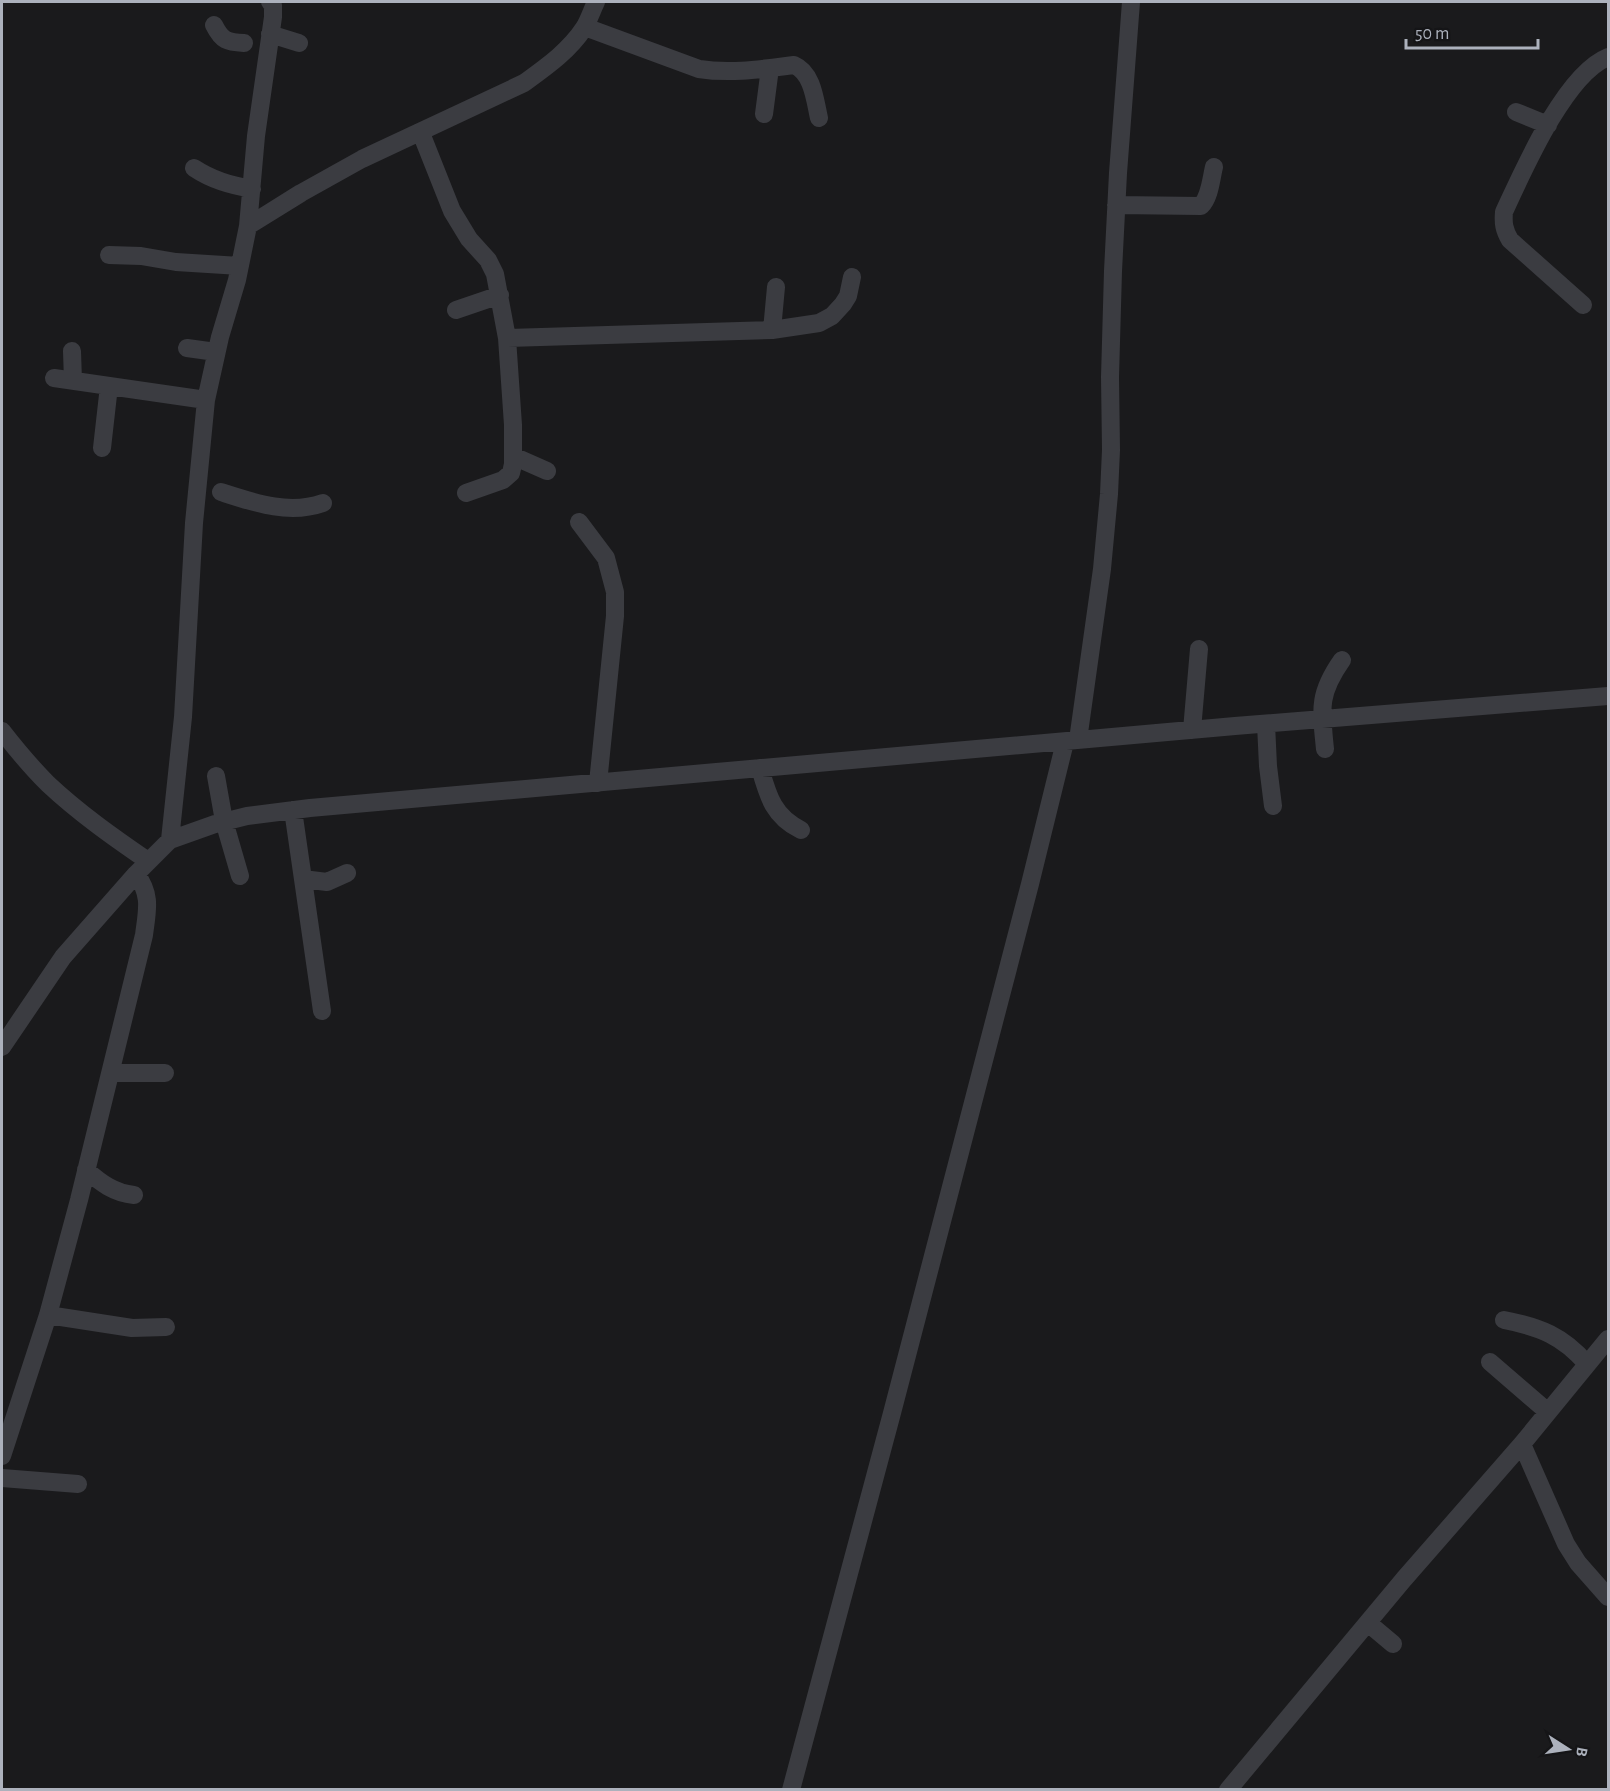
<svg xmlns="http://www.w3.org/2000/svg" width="1610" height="1791" viewBox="0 0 1610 1791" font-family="'Alegreya Sans',sans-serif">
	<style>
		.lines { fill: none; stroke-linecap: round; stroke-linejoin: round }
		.minor { stroke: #3b3c41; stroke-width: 18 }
	</style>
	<rect width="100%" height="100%" fill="#1a1a1c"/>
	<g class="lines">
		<path class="minor" d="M214,25C222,41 227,42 244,43
			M585,27L699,69C731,74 762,69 794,65C813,73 815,101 819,118
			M270,34L299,43
			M1516,112L1548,125
			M764,114L770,68
			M421,133L452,211L469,239L488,260L495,274L507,338L513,425V464L511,473L503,480L466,493
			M194,168C212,180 230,185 252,189
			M1116,205L1201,206C1210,197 1211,179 1214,167
			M248,226L301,193L362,159L524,83C546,67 569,51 584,28C589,20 592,10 596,2
			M109,255L141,256L176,262L240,266
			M1583,305L1510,240C1504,230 1503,223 1504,212C1523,171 1565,74 1608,57
			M456,310L500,295
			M772,330L776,287
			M507,338L772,330L819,323L832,316L843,304L848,296L852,277
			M187,348L216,352
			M72,351L73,381
			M54,378L206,400
			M102,448L109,386
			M513,456L547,471
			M221,492C255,503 289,515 323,503
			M579,522L606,558L615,592V616L598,783
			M1266,724L1268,766L1273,806
			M1192,730L1199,649
			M2,731C16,749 31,767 48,784C79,813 113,837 148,861
			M1078,740L1102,569L1109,494L1111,450L1110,377L1113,271L1118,173L1131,2
			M1325,749C1321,709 1318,694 1342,660
			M760,768C768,796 773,816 801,830
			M216,776L224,821L240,876
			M293,810L322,1011
			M170,840L183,717L194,523L206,400L220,337L237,280L248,226L256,136L273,17V5L270,2
			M303,879L327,882L347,873
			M2,1047L63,957L136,874L170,840L215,824L247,816L310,808L1235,726L1608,696
			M111,1073H165
			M86,1170C101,1183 114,1193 134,1195
			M48,1315L132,1328L166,1327
			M1504,1320C1540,1327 1563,1336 1587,1364
			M1490,1362L1548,1412
			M1522,1444L1566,1544L1578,1563L1608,1597
			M2,1456L48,1315L79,1200L144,935C147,911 152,895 136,874
			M2,1478L78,1484
			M1368,1623L1393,1644
			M791,1790L892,1413L1030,884L1065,742
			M1228,1790L1404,1579L1522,1444L1608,1339"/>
	</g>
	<rect width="1610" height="1791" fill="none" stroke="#acb1bc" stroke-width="6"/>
	<g transform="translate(1568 1749) rotate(102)" stroke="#151517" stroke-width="4.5" paint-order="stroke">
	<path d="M0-4.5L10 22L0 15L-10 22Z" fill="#acb1bc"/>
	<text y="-9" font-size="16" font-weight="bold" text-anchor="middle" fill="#acb1bc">B</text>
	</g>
	<path d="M1406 39v9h132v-9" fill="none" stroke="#acb1bc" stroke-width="3"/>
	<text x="1415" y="39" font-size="18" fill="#acb1bc" stroke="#151517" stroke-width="4.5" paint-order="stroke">50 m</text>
</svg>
